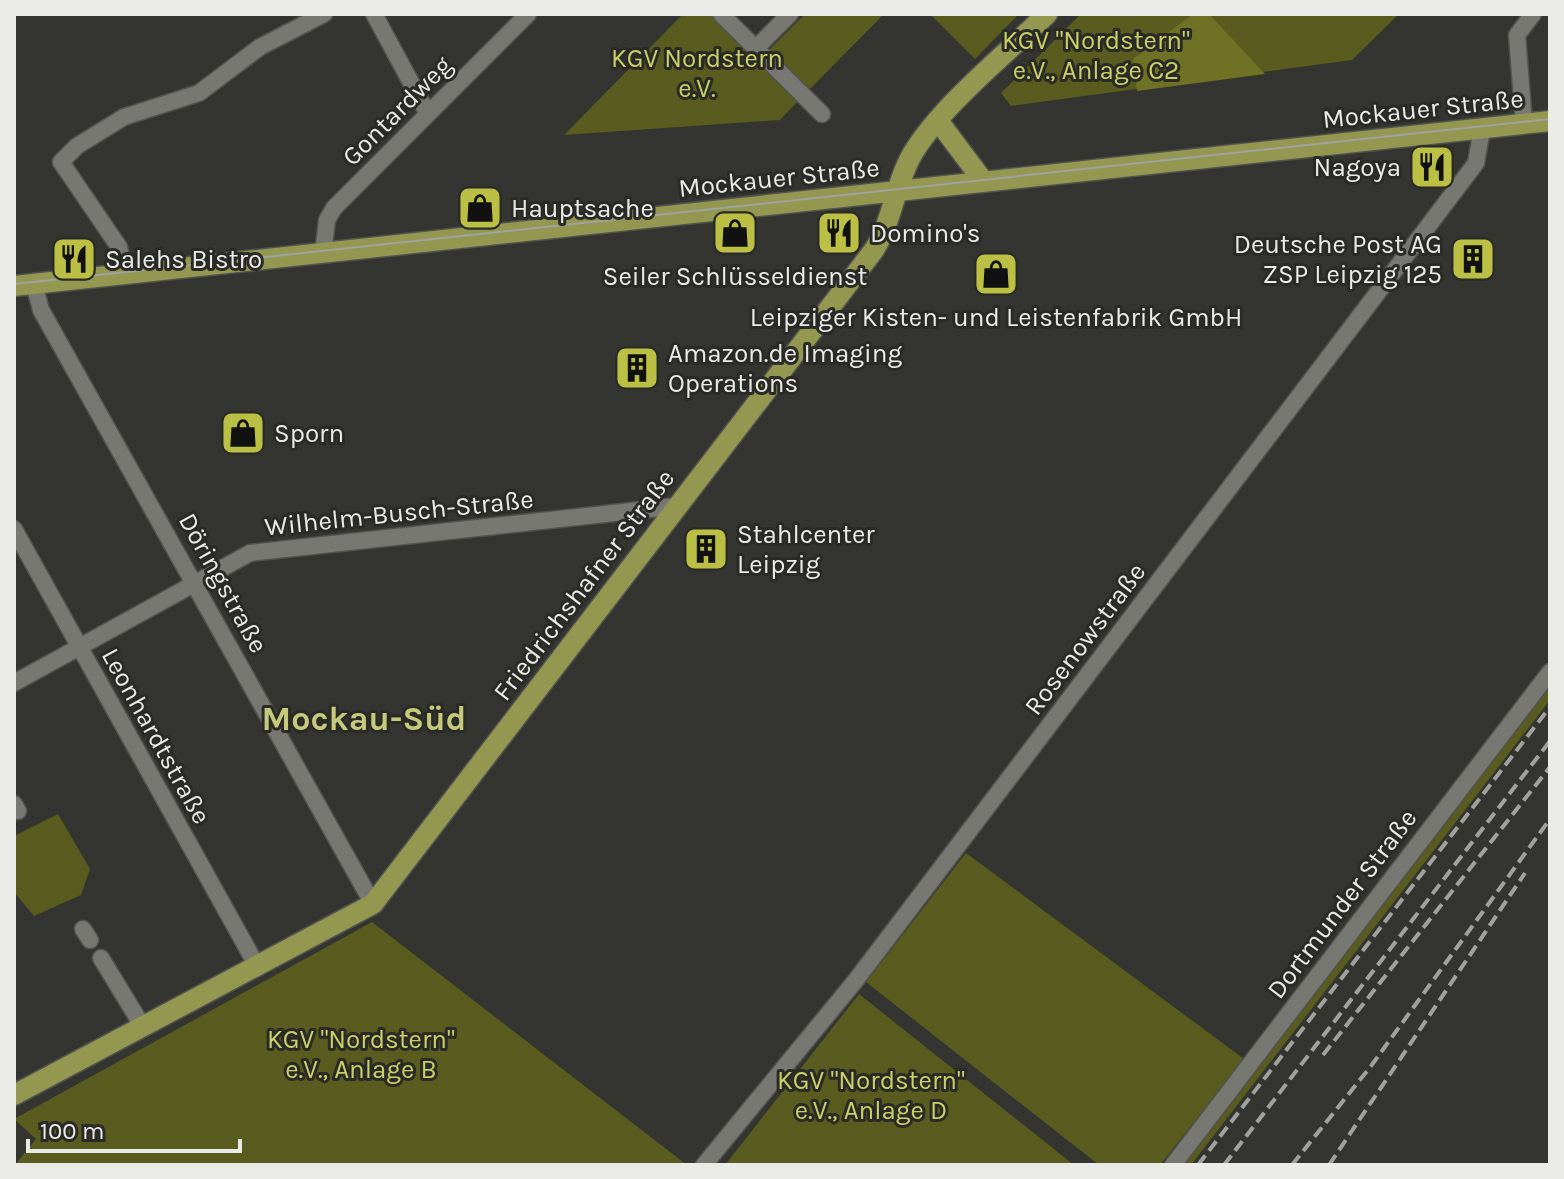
<svg xmlns="http://www.w3.org/2000/svg" width="1564" height="1179" viewBox="0 0 1564 1179" font-family="Karla,sans-serif">
	<style>
		.green { fill: #595b1f }
		.forest { fill: #6f7225 }
		.lines { fill: none; stroke-linecap: round; stroke-linejoin: round }
		.minor-casing { stroke: #52524e; stroke-width: 19 }
		.major-casing { stroke: #52524e; stroke-width: 23 }
		.minor { stroke: #777872; stroke-width: 16 }
		.major { stroke: #949750; stroke-width: 20 }
		.tram { stroke: #a1a29e; stroke-width: 2 }
		.rail { stroke: #a1a29e; stroke-width: 4; stroke-dasharray: 12 6; stroke-linecap: butt }
		.labels { text-anchor: middle; dominant-baseline: central; stroke-width: 6; stroke-linejoin: round; paint-order: stroke }
		.park-label { font-size: 26px; fill: #cacf67; stroke: #2a2b26 }
		.street-label { font-size: 26px; fill: #eaebe7; stroke: #2a2b26 }
		.poi-label { font-size: 26px; fill: #eaebe7; stroke: #2a2b26; text-anchor: start }
		.district-label { font-size: 34px; font-weight: bold; fill: #c4c97b; stroke: #2a2b26 }
	</style>
	<rect width="100%" height="100%" fill="#343530"/>
	<path class="green" d="M683,14H712L799,100L780,120L564,135Z
		M805,14H884L807,92L767,52Z
		M930,14H1019L975,59Z
		M1081,14H1399L1352,60L1011,106L1001,93Z
		M1550,684V700L1191,1165H1182Z
		M58,814L90,869L81,895L34,916L14,892V836Z
		M966,853L1244,1059L1160,1165H1099L866,982Z
		M372,922L687,1165H15L36,1139L14,1119Z
		M859,994L1074,1165H725Z"/>
	<path class="forest" d="M1193,14H1209L1265,74L1137,91L1133,59Z"/>
	<g class="lines">
		<g class="minor-casing">
			<path id="minor" d="M374,14L428,114
				M721,14L822,114
				M756,48L790,14
				M1524,124L1517,35L1533,14
				M323,254L327,220L334,208L528,14
				M125,274L119,247L61,162L77,146L124,117L199,93L260,47L324,14
				M34,284L41,310L373,904
				M14,529L257,966
				M14,683L250,553L677,506
				M14,804L18,811
				M83,929L90,940
				M101,958L143,1027
				M704,1165L856,980L1476,163L1482,129
				M1173,1165L1550,672"/>
		</g>
		<g class="major-casing">
			<path id="major" d="M939,122L984,182
				M14,286L1550,121
				M14,1095L373,904L874,250C893,220 895,183 913,153C941,106 1007,53 1047,14"/>
		</g>
		<use href="#minor" class="minor"/>
		<use href="#major" class="major"/>
		<path class="tram" d="M14,284L1550,119"/>
		<path class="rail" d="M1323,1055L1550,767
			M1198,1165L1550,707
			M1224,1165L1550,741
			M1292,1165L1371,1066L1550,819
			M1329,1165L1525,873"/>
	</g>
	<defs>
		<g id="restaurant-square" transform="scale(2.3)"><rect x="-9" y="-9" width="18" height="18" rx="4" fill="#bbc044" stroke="#2a2b26"/><path d="M-5-6h1v4h1v-4h1v4h1v-4h1v5L-1.5 .5V6h-2V.5L-5-1ZM5-6V6H3V1.5H1.5Q1.5-4 5-6Z" fill="#111"/></g>
		<g id="shop-square" transform="scale(2.3)"><rect x="-9" y="-9" width="18" height="18" rx="4" fill="#bbc044" stroke="#2a2b26"/><path d="M-5-2.5h2.3a2.7 3.5 0 0 1 5.4 0H5L5.5 6h-11ZM-1.5-2.5h3a1.5 2.3 0 0 0-3 0Z" fill="#111"/></g>
		<g id="building-square" transform="scale(2.3)"><rect x="-9" y="-9" width="18" height="18" rx="4" fill="#bbc044" stroke="#2a2b26"/><path d="M-4-6H4V6H1V3H-1V6H-4ZM-2.5-4.3h1.7v1.8h-1.7ZM.8-4.3h1.7v1.8H.8ZM-2.5-1h1.7V.8h-1.7ZM.8-1h1.7V.8H.8Z" fill="#111"/></g>
	</defs>
	<g fill-rule="evenodd">
		<use href="#restaurant-square" x="1432" y="167"/>
		<use href="#shop-square" x="480" y="208"/>
		<use href="#shop-square" x="735" y="233"/>
		<use href="#restaurant-square" x="839" y="233"/>
		<use href="#restaurant-square" x="74" y="259"/>
		<use href="#building-square" x="1473" y="259"/>
		<use href="#shop-square" x="996" y="274"/>
		<use href="#building-square" x="637" y="368"/>
		<use href="#shop-square" x="243" y="433"/>
		<use href="#building-square" x="706" y="549"/>
	</g>
	<g class="labels">
		<g class="park-label">
			<text x="1096" y="40">KGV "Nordstern"<tspan x="1096" dy="30">e.V., Anlage C2</tspan></text>
			<text x="697" y="58">KGV Nordstern<tspan x="697" dy="30">e.V.</tspan></text>
			<text x="361" y="1039">KGV "Nordstern"<tspan x="361" dy="30">e.V., Anlage B</tspan></text>
			<text x="871" y="1080">KGV "Nordstern"<tspan x="871" dy="30">e.V., Anlage D</tspan></text>
		</g>
		<g class="street-label">
			<text transform="translate(1423 109) rotate(-6)">Mockauer Straße</text>
			<text transform="translate(397 111) rotate(-45)">Gontardweg</text>
			<text transform="translate(779 178) rotate(-6)">Mockauer Straße</text>
			<text transform="translate(399 513) rotate(-6)">Wilhelm-Busch-Straße</text>
			<text transform="translate(223 583) rotate(61)">Döringstraße</text>
			<text transform="translate(584 585) rotate(-53)">Friedrichshafner Straße</text>
			<text transform="translate(1085 639) rotate(-53)">Rosenowstraße</text>
			<text transform="translate(156 736) rotate(61)">Leonhardtstraße</text>
			<text transform="translate(1342 904) rotate(-53)">Dortmunder Straße</text>
		</g>
		<g class="poi-label">
			<text x="1401" y="167" text-anchor="end">Nagoya</text>
			<text x="511" y="208">Hauptsache</text>
			<text x="870" y="233">Domino's</text>
			<text x="1442" y="244" text-anchor="end">Deutsche Post AG<tspan x="1442" dy="30">ZSP Leipzig 125</tspan></text>
			<text x="105" y="259">Salehs Bistro</text>
			<text x="735" y="276" text-anchor="middle">Seiler Schlüsseldienst</text>
			<text x="996" y="317" text-anchor="middle">Leipziger Kisten- und Leistenfabrik GmbH</text>
			<text x="668" y="353">Amazon.de Imaging<tspan x="668" dy="30">Operations</tspan></text>
			<text x="274" y="433">Sporn</text>
			<text x="737" y="534">Stahlcenter<tspan x="737" dy="30">Leipzig</tspan></text>
		</g>
		<g class="district-label">
			<text x="364" y="719">Mockau-Süd</text>
		</g>
	</g>
	<rect width="1564" height="1179" fill="none" stroke="#eaebe7" stroke-width="32"/>
	<path d="M28 1139v12h212v-12" fill="none" stroke="#eaebe7" stroke-width="4"/>
	<text x="40" y="1139" font-size="24" fill="#eaebe7" stroke="#2a2b26" stroke-width="6" paint-order="stroke">100 m</text>
</svg>
